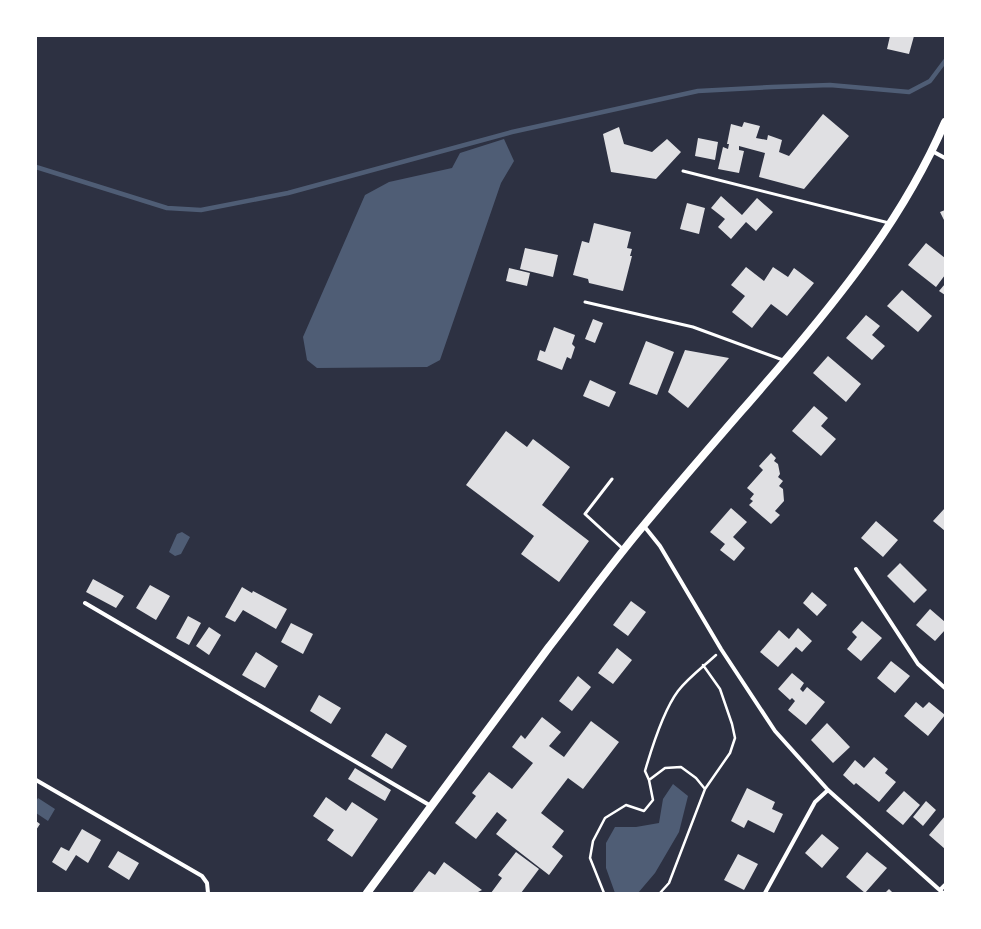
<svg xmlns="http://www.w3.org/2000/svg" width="981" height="929" viewBox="0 0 981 929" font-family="Lato,sans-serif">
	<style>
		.water { fill: #4f5d75 }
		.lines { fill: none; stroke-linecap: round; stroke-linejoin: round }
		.stream { stroke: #4f5d75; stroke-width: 4.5 }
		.building { fill: #e0e0e3 }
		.path { stroke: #fff; stroke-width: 2.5 }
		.service { stroke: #fff; stroke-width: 3 }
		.minor { stroke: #fff; stroke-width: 4 }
		.secondary { stroke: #fff; stroke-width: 8 }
	</style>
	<rect width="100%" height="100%" fill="#2d3142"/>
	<path class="water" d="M504,139L514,161L501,183L440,360L427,367L317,368L307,360L303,337L365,195L389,182L452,168L460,153Z
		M182,532L190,537L181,554L175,556L169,552L177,534Z
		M673,784L688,796L679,832L655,873L638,893H615L606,868V843L615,827H636L659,823L663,799Z
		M38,798L55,809L48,821L36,813V801Z"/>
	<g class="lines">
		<path class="stream" d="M36,167L167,208L201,210L288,193L512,132L698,91L772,87L830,85L909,92L930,81L945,61"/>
	</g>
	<path class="building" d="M890,36H914L909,54L887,49Z
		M823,114L849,136L804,189L759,177L765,153L739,146V150L744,151L739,173L718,169L723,147L728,149L729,144H727L731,124L742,127L744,122L760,126L756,138L767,140L768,135L782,140L779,152L789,156Z
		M619,127L624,144L652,152L667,139L681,152L656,179L611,172L603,134Z
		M698,138L718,142L715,160L695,156Z
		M721,196L742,215L757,198L773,212L756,231L746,222L731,239L718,227L725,219L711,208Z
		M687,203L705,208L699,234L680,229Z
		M945,210V222L940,212Z
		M594,223L631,232L627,248L632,249L630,256H632L623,291L589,283L588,279L573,275L582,241L589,243Z
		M926,243L945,258V275L936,287L908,265Z
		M525,248L558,255L553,277L520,269Z
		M746,267L764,281L773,267L788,277L794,268L814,283L787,316L771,304L752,328L732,312L745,296L731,285Z
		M509,268L530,273L527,286L506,281Z
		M945,284V295L939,291Z
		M902,290L932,316L918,332L887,306Z
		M866,315L880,326L872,335L885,346L872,360L846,338Z
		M593,319L603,323L595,343L585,339Z
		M554,327L575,335L572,344L575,347L571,359L567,357L562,370L537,360L540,350L545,352Z
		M646,341L674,352L657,395L629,384Z
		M685,350L729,358L688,408L668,392Z
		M828,356L861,384L846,402L813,373Z
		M590,380L616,392L609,407L583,396Z
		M814,406L828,418L821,426L836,439L821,456L792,431Z
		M506,431L527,447L533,439L570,467L542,505L589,541L559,582L521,554L534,536L466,485Z
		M771,453L776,458L774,461L778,464L780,474L778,477L783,481L779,486L783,489L784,501L775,511L780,515L771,524L749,505L753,501L750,499L754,494L747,488L763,470L759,466Z
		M731,508L747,522L733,537L745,548L734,561L720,550L725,544L710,532Z
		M945,508V531L933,521Z
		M876,521L898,540L883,557L861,538Z
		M900,563L927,590L914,603L887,576Z
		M93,579L124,596L116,608L86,592Z
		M150,585L170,596L156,620L136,608Z
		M242,587L252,593L253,591L287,609L276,629L243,610L235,622L225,617Z
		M812,592L827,605L817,616L803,603Z
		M631,601L646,612L628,636L613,625Z
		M930,609L945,622V630L935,641L916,625Z
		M188,616L201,623L189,645L176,638Z
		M862,621L882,638L861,661L847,649L857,637L852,632Z
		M291,623L313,634L303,654L281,642Z
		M209,627L221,635L209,655L196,646Z
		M798,628L812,641L802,652L796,647L778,667L760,652L779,630L789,639Z
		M617,648L632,660L613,684L598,673Z
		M256,652L278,666L265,688L242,675Z
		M891,661L910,676L895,693L877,678Z
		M792,673L804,683L800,689L803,692L807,687L825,702L806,725L788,710L795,701L792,698L790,700L778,689Z
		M578,676L591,687L572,711L559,701Z
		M319,695L341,708L331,724L310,711Z
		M916,702L923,708L929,702L945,715L928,736L904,716Z
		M542,717L561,732L549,746L564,757L591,721L619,742L583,789L568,778L541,813L564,831L552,847L563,856L549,875L496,834L507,820L497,812L476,839L455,823L476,796L472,793L489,772L512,789L533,763L512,747L521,735L525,739Z
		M827,723L850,747L833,763L811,740Z
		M386,733L407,746L392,769L371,756Z
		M874,757L888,769L885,773L896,782L879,802L856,783L854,785L843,775L855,760L864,768Z
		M355,768L391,790L385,801L348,779Z
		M747,788L775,802L772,809L783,814L774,833L748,820L744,828L731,821Z
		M904,791L920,805L903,825L886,811Z
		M326,797L346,811L352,802L378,819L352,857L327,840L334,830L313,816Z
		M926,801L936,810L923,826L913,817Z
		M945,816V849L929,835Z
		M36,821L40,824L36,830Z
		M82,829L101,840L88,863L76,855L66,871L52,862L61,847L69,851Z
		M822,834L839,848L822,868L805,853Z
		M118,851L139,863L129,880L108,867Z
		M516,852L539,869L521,893H491L502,878L498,875Z
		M867,852L887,868L865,893L846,877Z
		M738,854L758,864L744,890L724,880Z
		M444,862L482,890L478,892L479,893H412L429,871L435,875Z
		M889,889L893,893H885Z"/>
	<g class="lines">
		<path class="path" d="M649,780L665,768L681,767L696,778L705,789
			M604,893L590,858L593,841L605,818L626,805L644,811L653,800L649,780L645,771C652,747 663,711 678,691C689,677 703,667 716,655
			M660,893L669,883L705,789L730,753L735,738L732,724L720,689L703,665"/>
		<path class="service" d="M683,171L889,223
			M585,302L693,327L783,360
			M612,479L585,514L623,549"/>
		<path class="minor" d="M932,151L945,158
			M644,526L660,546L721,649L775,731L828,790L943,893
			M856,569L918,664L945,688
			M85,603L431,806
			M36,780L202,876L207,883L208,893
			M940,890L945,885
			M765,893L815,802L828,790"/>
		<path class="secondary" d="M367,893C428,811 488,729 549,647C581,606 611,564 644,525C688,472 733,421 777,370C843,293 905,215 945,122"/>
	</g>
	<rect width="981" height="929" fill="none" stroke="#ffffff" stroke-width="74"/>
</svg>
